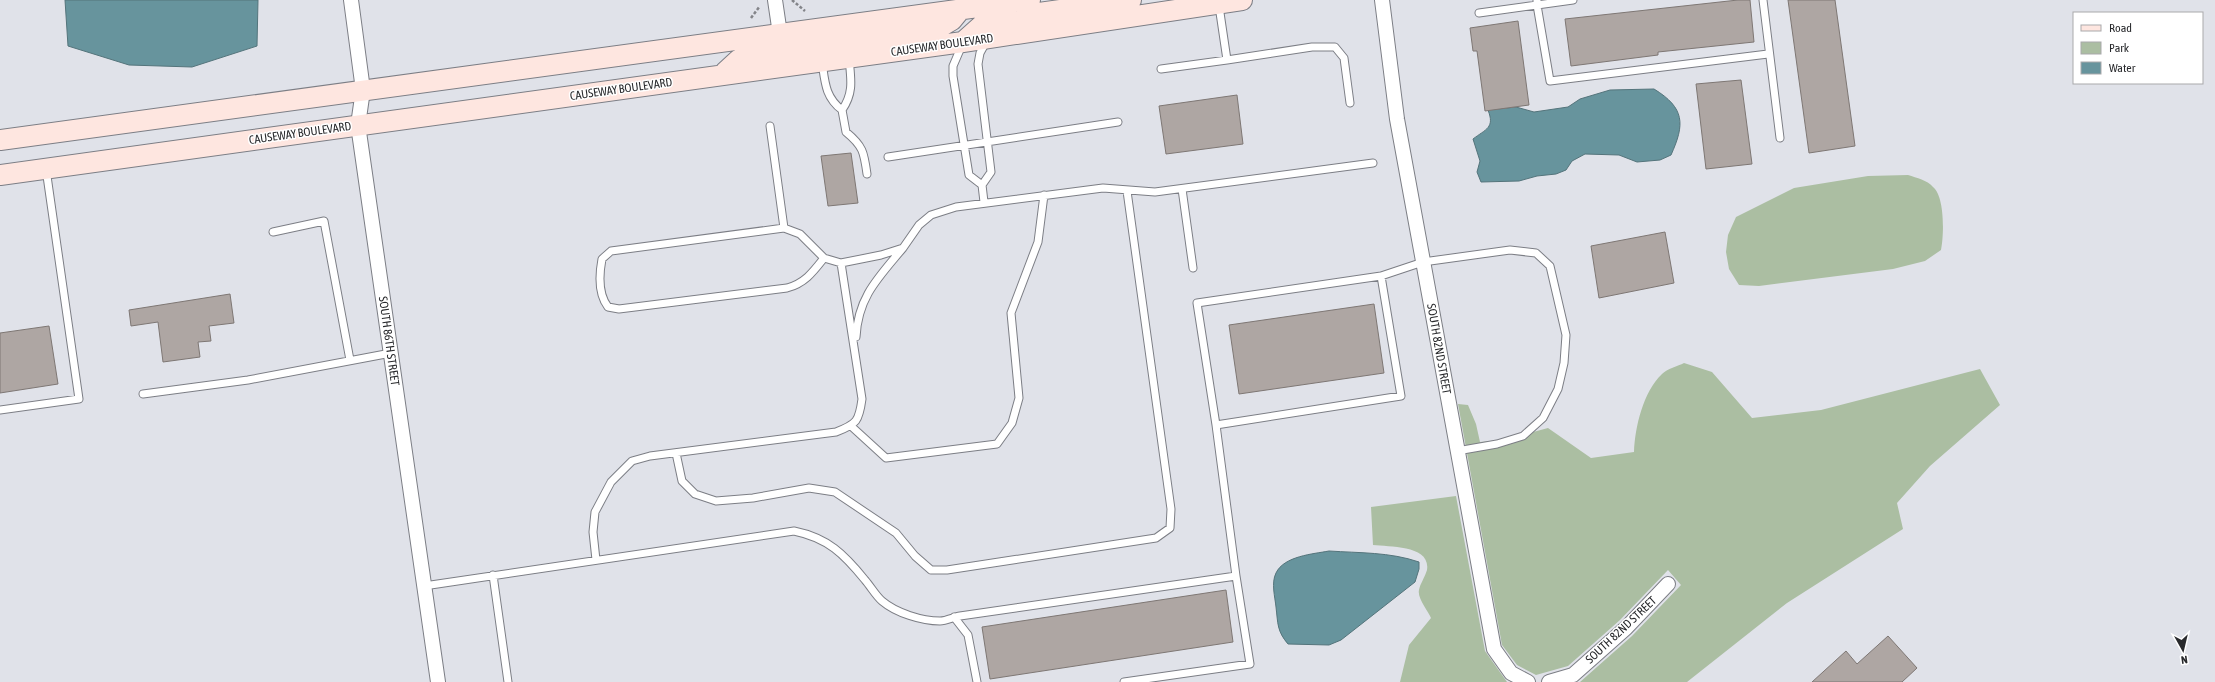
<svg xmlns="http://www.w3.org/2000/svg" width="2215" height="682" viewBox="0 0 2215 682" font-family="'Asap Condensed',sans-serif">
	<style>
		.green { fill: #abbea2 }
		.water { fill: #67949d; stroke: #54747b }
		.building { fill: #aea6a3; stroke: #7e7774 }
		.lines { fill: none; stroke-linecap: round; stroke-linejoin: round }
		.service-casing { stroke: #7c7e85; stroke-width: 9 }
		.minor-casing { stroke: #7c7e85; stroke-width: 16 }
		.secondary-casing { stroke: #7c7e85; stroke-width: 22 }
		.path { stroke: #838489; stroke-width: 2.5; stroke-dasharray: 3 2; stroke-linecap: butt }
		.service { stroke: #fff; stroke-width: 7 }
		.minor { stroke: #fff; stroke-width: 14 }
		.secondary { stroke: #fee6e0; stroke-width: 20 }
		.labels { text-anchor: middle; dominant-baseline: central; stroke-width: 3; stroke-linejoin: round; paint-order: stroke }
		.street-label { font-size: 12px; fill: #28292c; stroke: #fff }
	</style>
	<rect width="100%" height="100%" fill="#e0e2e9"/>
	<path class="green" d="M1908,175C1917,178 1927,180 1933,187C1945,197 1944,235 1941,250L1925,261L1893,269L1759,286L1739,285L1729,269L1726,252L1728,235L1736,217L1794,188L1868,176Z
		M1684,363L1712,372L1752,418L1821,410L1980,369L2000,405L1930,466L1897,503L1903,529L1787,603L1687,682H1580L1632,636L1681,585L1668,570L1620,620L1568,666L1536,675L1517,665L1502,645L1458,404L1468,405L1476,424L1480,442L1503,440L1548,428L1591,458L1634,452C1635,427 1643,392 1662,374C1667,369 1678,366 1684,363Z
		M1456,496L1485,651L1507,682H1400L1409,645L1431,618C1428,611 1417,598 1419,590C1420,584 1425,577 1427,570C1431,545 1390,547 1373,545L1371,507Z"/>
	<path class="water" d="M65,0H258L257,46L192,67L129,65L68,46Z
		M1654,89C1685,108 1685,124 1671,155L1660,160L1637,162L1619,155L1585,154L1572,161L1566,170L1556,174L1537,176L1519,181L1481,182L1477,172L1480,161L1473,139C1486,129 1495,128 1488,110L1516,107L1534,112L1568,107L1580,99L1610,90Z
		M1329,551C1359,553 1390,552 1419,562V569L1415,582L1341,640L1329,645L1288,644C1277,631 1278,624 1276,607C1275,597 1271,583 1276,573C1284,556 1313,554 1329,551Z"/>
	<path class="building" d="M1738,0H1750L1754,42L1658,52V55L1571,66L1565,19Z
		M1788,0H1835L1855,146L1809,153Z
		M1518,21L1529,105L1485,111L1477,51H1473L1470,28Z
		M1741,80L1752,164L1706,169L1696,84Z
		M1237,95L1243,144L1166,154L1159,106Z
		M851,153L858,203L828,206L821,156Z
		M1665,232L1674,283L1599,298L1591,246Z
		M230,294L234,323L209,326L211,341L198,342L200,357L163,362L158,322L131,326L129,310Z
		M1374,304L1384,373L1239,394L1229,325Z
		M49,326L58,384L0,393V333Z
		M1226,590L1233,642L990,679L982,627Z
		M1888,636L1917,668L1902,682H1812L1846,651L1857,664Z"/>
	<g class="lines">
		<g class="service-casing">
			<path id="service" d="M1537,0V5L1573,0
				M1763,0L1780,138
				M1479,13L1537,5L1550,81L1768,54
				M962,45L953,66V76L969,175L982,185
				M1227,60L1312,47H1335L1344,58L1350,103
				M822,62C825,82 825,97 842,110L846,132C863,146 864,152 867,174
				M1161,69L1227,60L1219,6
				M842,110C854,93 851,79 849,59
				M770,126L784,228L800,234L824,258L841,263
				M888,157L1118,122
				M1182,189L1193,268
				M984,202L982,185L991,172L978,64L980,53L986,42
				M784,228L611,251L602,259C599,275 598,294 608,307L619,309L787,288C805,283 813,272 824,258
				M273,232L324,221L350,360
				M1381,276L1423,262L1510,250L1536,253L1550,266L1566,335L1564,363L1558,389L1543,418L1523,436L1497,444L1457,451
				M856,337C858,297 878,278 903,248
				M143,394L248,380L391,353
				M0,410L79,399L46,169
				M1216,425L1401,396L1381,276L1197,303L1216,425L1236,576
				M851,426L886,458L997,444L1012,423L1019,398L1011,313L1038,242L1044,195
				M676,453L682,481L695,494L716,501L753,498L809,488L835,492L896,533L915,556L931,570H947L1156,538L1170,528L1171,509L1127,191
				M596,560L593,532L595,512L611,482L632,461L650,456L836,432C857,424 859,421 862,399L841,263L881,255L903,248L919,225L931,215L956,207L1103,188L1155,192L1373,163
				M493,575L508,682
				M424,586L794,531C828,538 844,554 865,580C871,587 876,596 882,601C896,613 922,621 940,621C946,621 954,617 960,616L1236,576L1250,664L1124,682
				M954,617L968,635L977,682"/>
		</g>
		<g class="minor-casing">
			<path id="minor" d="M351,0L363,90L358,125L438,682
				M775,0L780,34
				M1382,0L1397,119L1494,649L1511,673L1528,682
				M1549,682L1573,675L1626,628L1668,584"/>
		</g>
		<g class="secondary-casing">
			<path id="secondary" d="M963,42L982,25L996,19L1131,0
				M725,72L738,60L774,50L940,27L952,20L961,9
				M0,140L1030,0
				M0,175L963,42L1242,0"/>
		</g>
		<path class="path" d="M792,0L805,11
			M751,18L760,6"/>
		<use href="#service" class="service"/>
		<use href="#minor" class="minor"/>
		<use href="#secondary" class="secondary"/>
	</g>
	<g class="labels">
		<g class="street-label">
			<text transform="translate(942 45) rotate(-8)">CAUSEWAY BOULEVARD</text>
			<text transform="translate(621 89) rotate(-8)">CAUSEWAY BOULEVARD</text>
			<text transform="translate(300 133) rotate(-8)">CAUSEWAY BOULEVARD</text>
			<text transform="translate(389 341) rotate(82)">SOUTH 86TH STREET</text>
			<text transform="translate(1439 349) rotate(80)">SOUTH 82ND STREET</text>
			<text transform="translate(1621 630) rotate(-43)">SOUTH 82ND STREET</text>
		</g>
	</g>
	<rect x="2073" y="12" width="130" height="72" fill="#ffffff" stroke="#a9a9ab"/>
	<rect x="2081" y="25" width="20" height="6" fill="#fee6e0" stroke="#a9a9ab"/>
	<text x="2109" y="32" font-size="12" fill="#28292c">Road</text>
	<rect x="2081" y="42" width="20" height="12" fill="#abbea2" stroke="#a9a9ab"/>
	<text x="2109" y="52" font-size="12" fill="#28292c">Park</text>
	<rect x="2081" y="62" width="20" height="12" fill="#67949d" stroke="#a9a9ab"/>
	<text x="2109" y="72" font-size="12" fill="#28292c">Water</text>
	<g transform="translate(2183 650) rotate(172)" stroke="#ffffff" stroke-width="3" paint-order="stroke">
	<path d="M0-3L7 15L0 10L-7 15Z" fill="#28292c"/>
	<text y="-6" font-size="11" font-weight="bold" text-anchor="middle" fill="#28292c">N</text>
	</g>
</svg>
